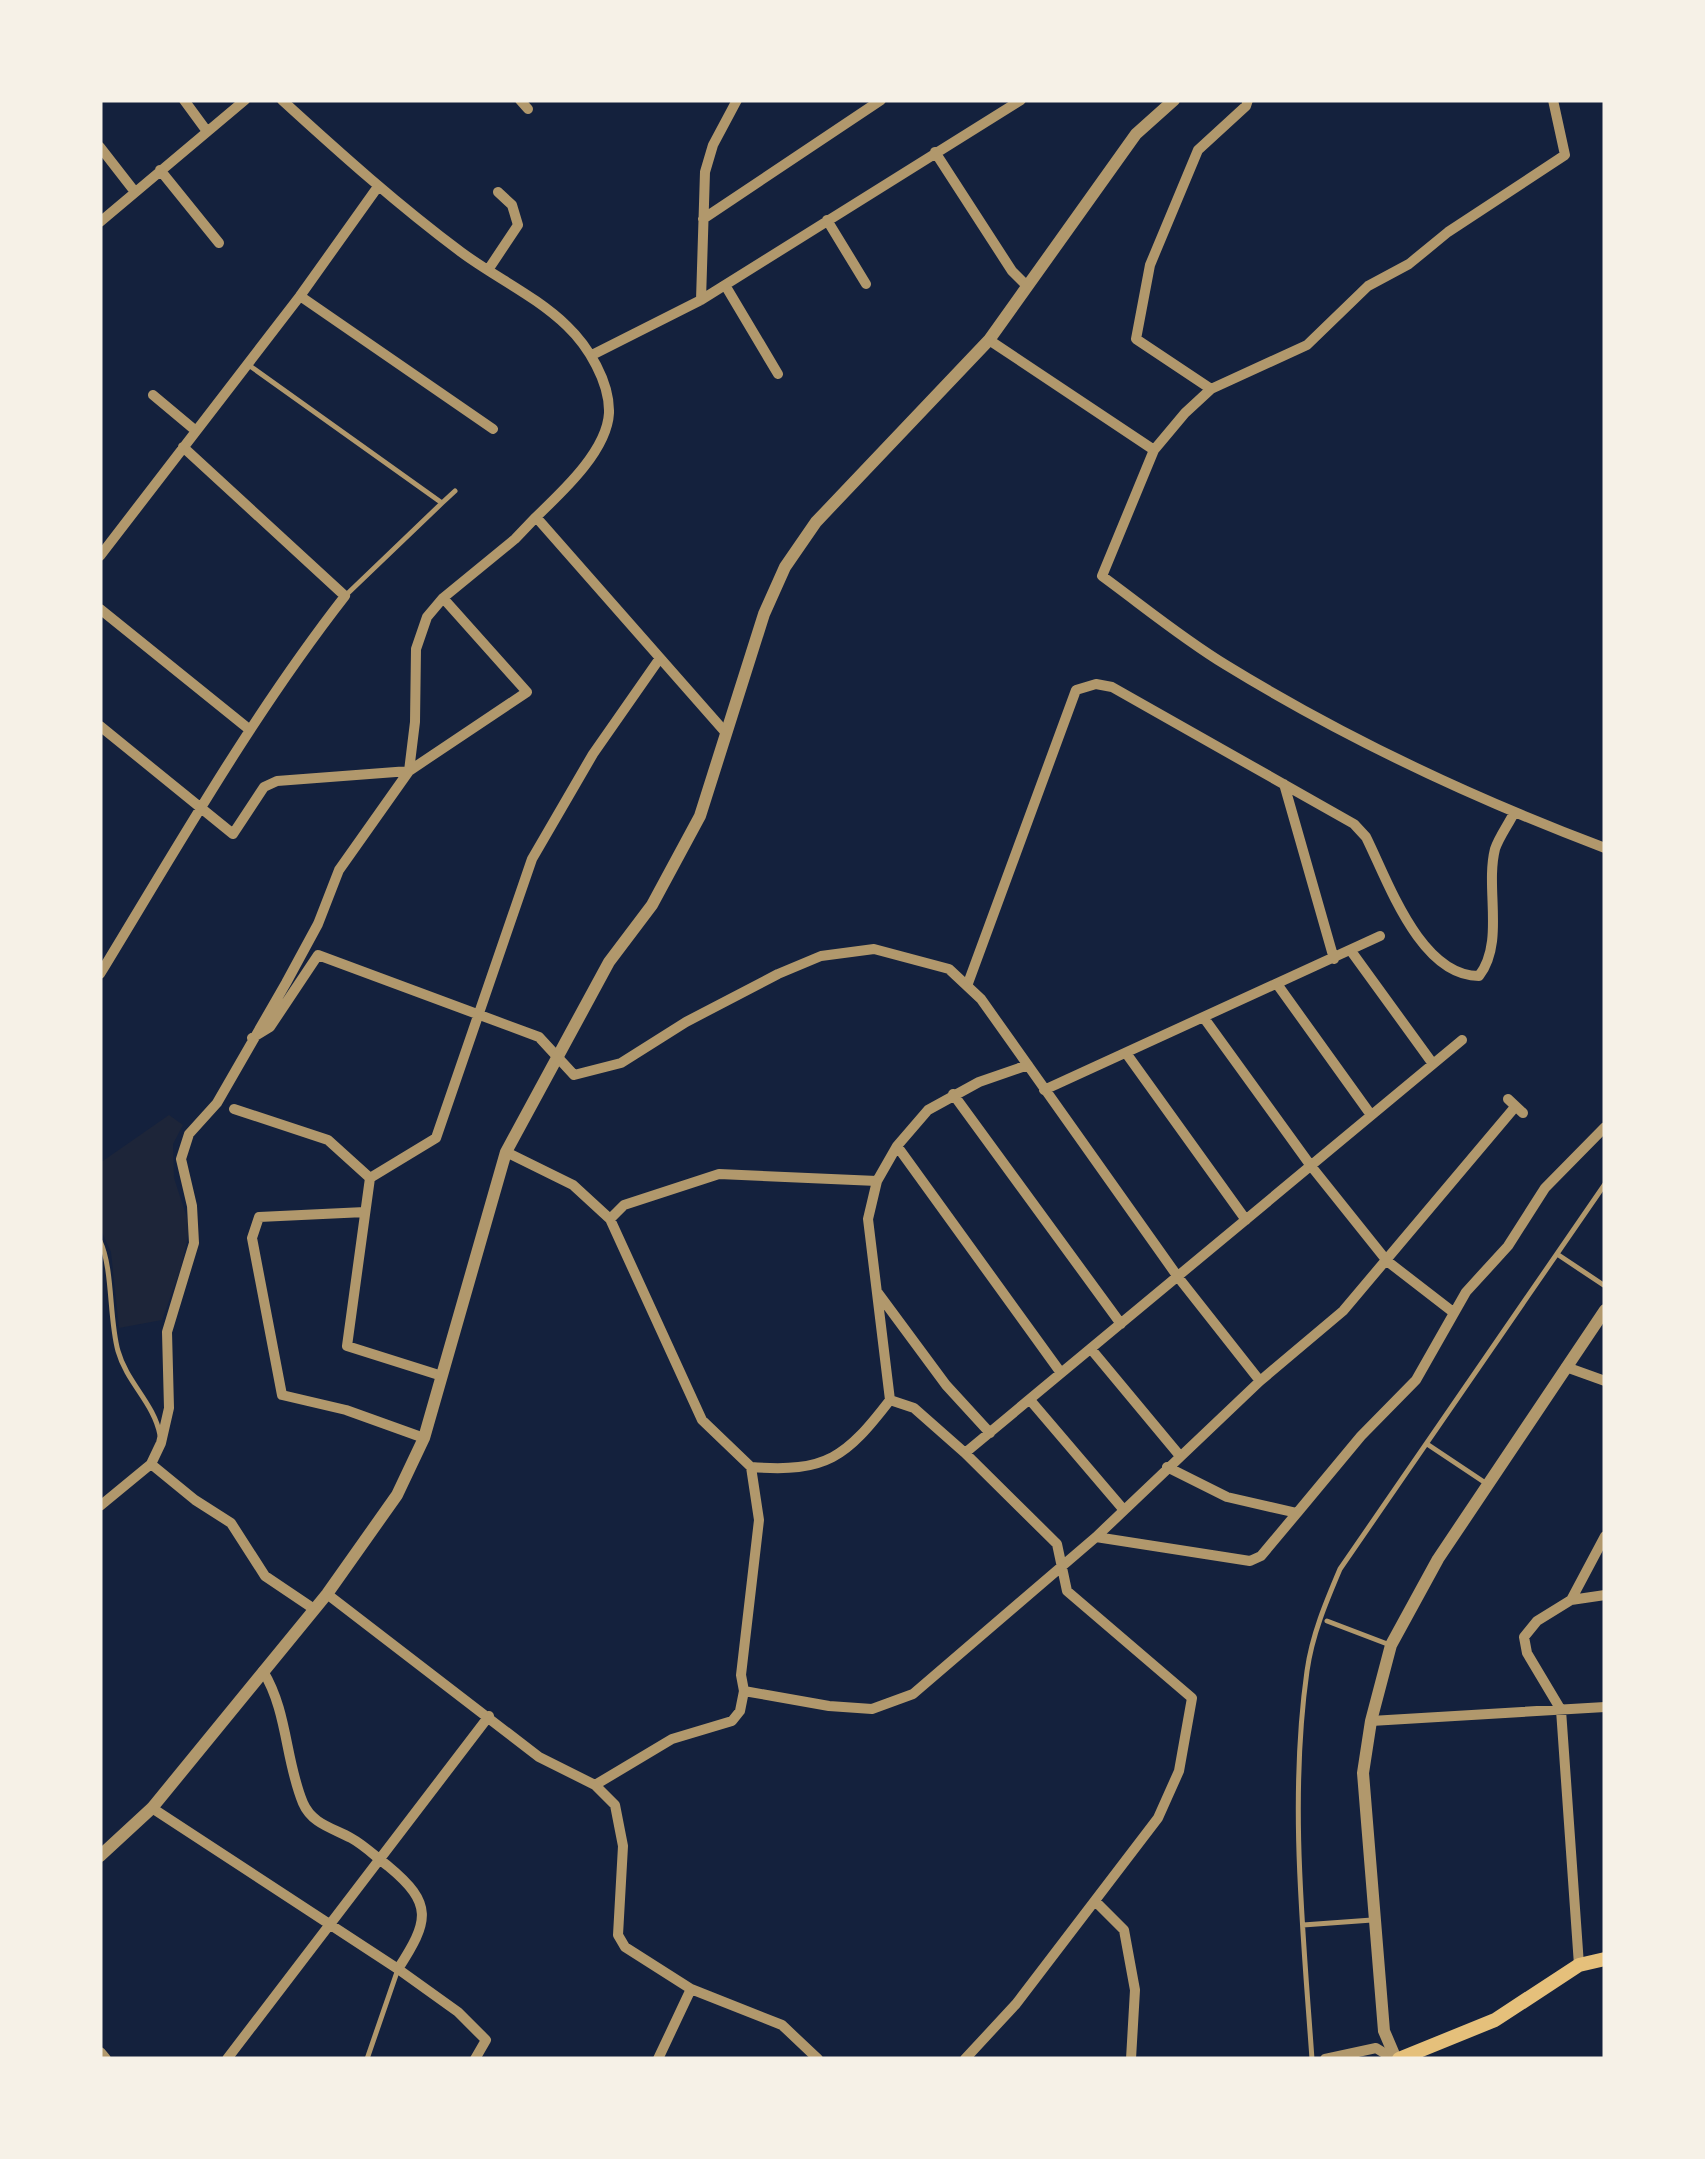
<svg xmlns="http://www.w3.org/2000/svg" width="1705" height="2159" viewBox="0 0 1705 2159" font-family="Literata,serif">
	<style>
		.green { fill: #1d2539 }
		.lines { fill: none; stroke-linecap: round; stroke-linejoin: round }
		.service { stroke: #b1986c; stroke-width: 5 }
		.minor { stroke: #b1986c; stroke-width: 10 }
		.tertiary { stroke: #b1986c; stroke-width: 12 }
		.secondary { stroke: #e5c07b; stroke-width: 14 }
	</style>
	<rect width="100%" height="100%" fill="#14213d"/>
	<path class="green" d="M169,1115L183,1125L173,1144L174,1178L190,1227L181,1268L162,1320L119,1328L111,1252L100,1228V1163Z"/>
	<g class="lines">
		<path class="service" d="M250,366L442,503L455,491
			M345,596L442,503
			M100,1241C113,1268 109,1319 118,1351C127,1383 154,1403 160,1435
			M1557,1254L1605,1286
			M1427,1444L1487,1484
			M1327,1621L1390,1645
			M1303,1925L1372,1920
			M367,2059L397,1972
			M1312,2059C1303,1931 1289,1799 1307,1671C1312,1635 1326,1602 1340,1569L1605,1184"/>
		<path class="minor" d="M184,100L206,130
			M282,100C340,153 398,205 461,252C496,278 536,296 567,326C588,346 610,382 609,413C607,451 562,492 536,517L726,733
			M520,100L528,109
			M100,147L135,192
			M935,152L1012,271L1027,286
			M160,170L219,243
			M703,219L881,100
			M827,220L866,284
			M100,222L245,100
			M488,270L518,225L512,205L498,192
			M725,285L778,374
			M300,296L493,429
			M701,300L705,172L713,145L737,100
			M989,340L1154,450L1102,576C1143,606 1183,639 1226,665C1345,738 1475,799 1605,848
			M592,355L701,300L1021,100
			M1211,389L1136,339L1150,265L1198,150L1246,106L1248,100
			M153,395L196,431
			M1154,450L1185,413L1211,389L1307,345L1368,286L1409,264L1448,232L1565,155L1553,100
			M100,556L300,296L377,188
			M100,609L250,730
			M100,726L233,834L264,787L277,781L409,771
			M409,771L527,692L443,598
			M1284,784L1334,959
			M1351,951L1433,1064
			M100,974C178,846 253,714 345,596L183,447
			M1277,984L1371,1115
			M967,986L1076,690L1096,684L1112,687L1354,824L1366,837C1388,881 1420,976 1479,976C1505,942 1485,889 1495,849C1499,837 1508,825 1514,813
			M1204,1018L1311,1166L1387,1261L1453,1312
			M252,1038L270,1027L318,955L539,1037L574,1075L621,1063L686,1022L778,974L821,956L874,949L949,969L981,999L1178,1277L1260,1381
			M1126,1053L1246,1220
			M1044,1090L1380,936
			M953,1094L1121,1324
			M1508,1099L1523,1113
			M234,1109L328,1140L370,1178
			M897,1146L1061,1373
			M506,1152L573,1185L610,1219L702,1420L751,1467C827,1473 846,1457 890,1400
			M365,1212L259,1217L252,1238L282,1395L346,1410L424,1438
			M610,1219L624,1205L719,1174L877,1181
			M878,1293L946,1385L990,1433
			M1091,1349L1180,1456
			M1566,1367L1605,1381
			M442,1376L347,1346L370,1178L436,1138L532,859L593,754L660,658
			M890,1400L914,1408L965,1453L1057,1544L1067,1591L1192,1698L1179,1771L1158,1818L1016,2004L965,2059
			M890,1400L868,1219L877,1181L897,1146L928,1110L979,1082L1028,1065
			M1030,1400L1123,1509
			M965,1453L1462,1040
			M151,1464L195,1500L231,1523L265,1576L314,1609
			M751,1467L759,1520L741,1675L744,1691L829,1706L872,1709L913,1694L1096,1537L1260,1381L1343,1311L1515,1107
			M100,1506L151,1464L161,1443L169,1408L167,1332L194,1243L192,1206L181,1159L189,1134L217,1103L286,983L318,924L339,870L409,771L415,722L416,649L427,617L443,598L515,539L536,517
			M1297,1513L1361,1436L1416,1380L1466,1292L1508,1246L1545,1188L1605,1127
			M1096,1537L1250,1561L1261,1556L1297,1513L1227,1497L1167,1467
			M327,1594L539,1757L595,1785L615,1805L623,1846L618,1935L625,1947L691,1989L782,2025L818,2059
			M1571,1600L1605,1595
			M263,1671C288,1712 285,1760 303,1803C312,1824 333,1828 351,1838C364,1845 376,1857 388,1866C434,1904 429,1921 398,1969
			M1371,1721L1605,1707
			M595,1785L672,1739L732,1721L740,1711L744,1691
			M152,1808L398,1969L458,2012L486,2040L475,2059
			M1095,1901L1124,1930L1135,1990L1131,2059
			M1579,1965L1561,1710L1527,1653L1524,1637L1537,1621L1571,1600L1605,1536
			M227,2059L489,1716
			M658,2059L691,1989
			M1325,2059L1376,2048L1394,2059"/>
		<path class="tertiary" d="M100,1856L152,1808L327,1594L397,1495L424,1438L506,1152L609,962L652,905L700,816L764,614L785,567L816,522L989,340L1136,134L1174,100
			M100,2053L105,2059
			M1396,2059L1384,2031L1363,1773L1371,1721L1391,1645L1438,1559L1605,1310"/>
		<path class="secondary" d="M1399,2059L1495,2020L1579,1965L1605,1959"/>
	</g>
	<rect width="1705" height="2159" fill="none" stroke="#f6f1e7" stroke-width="205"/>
</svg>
